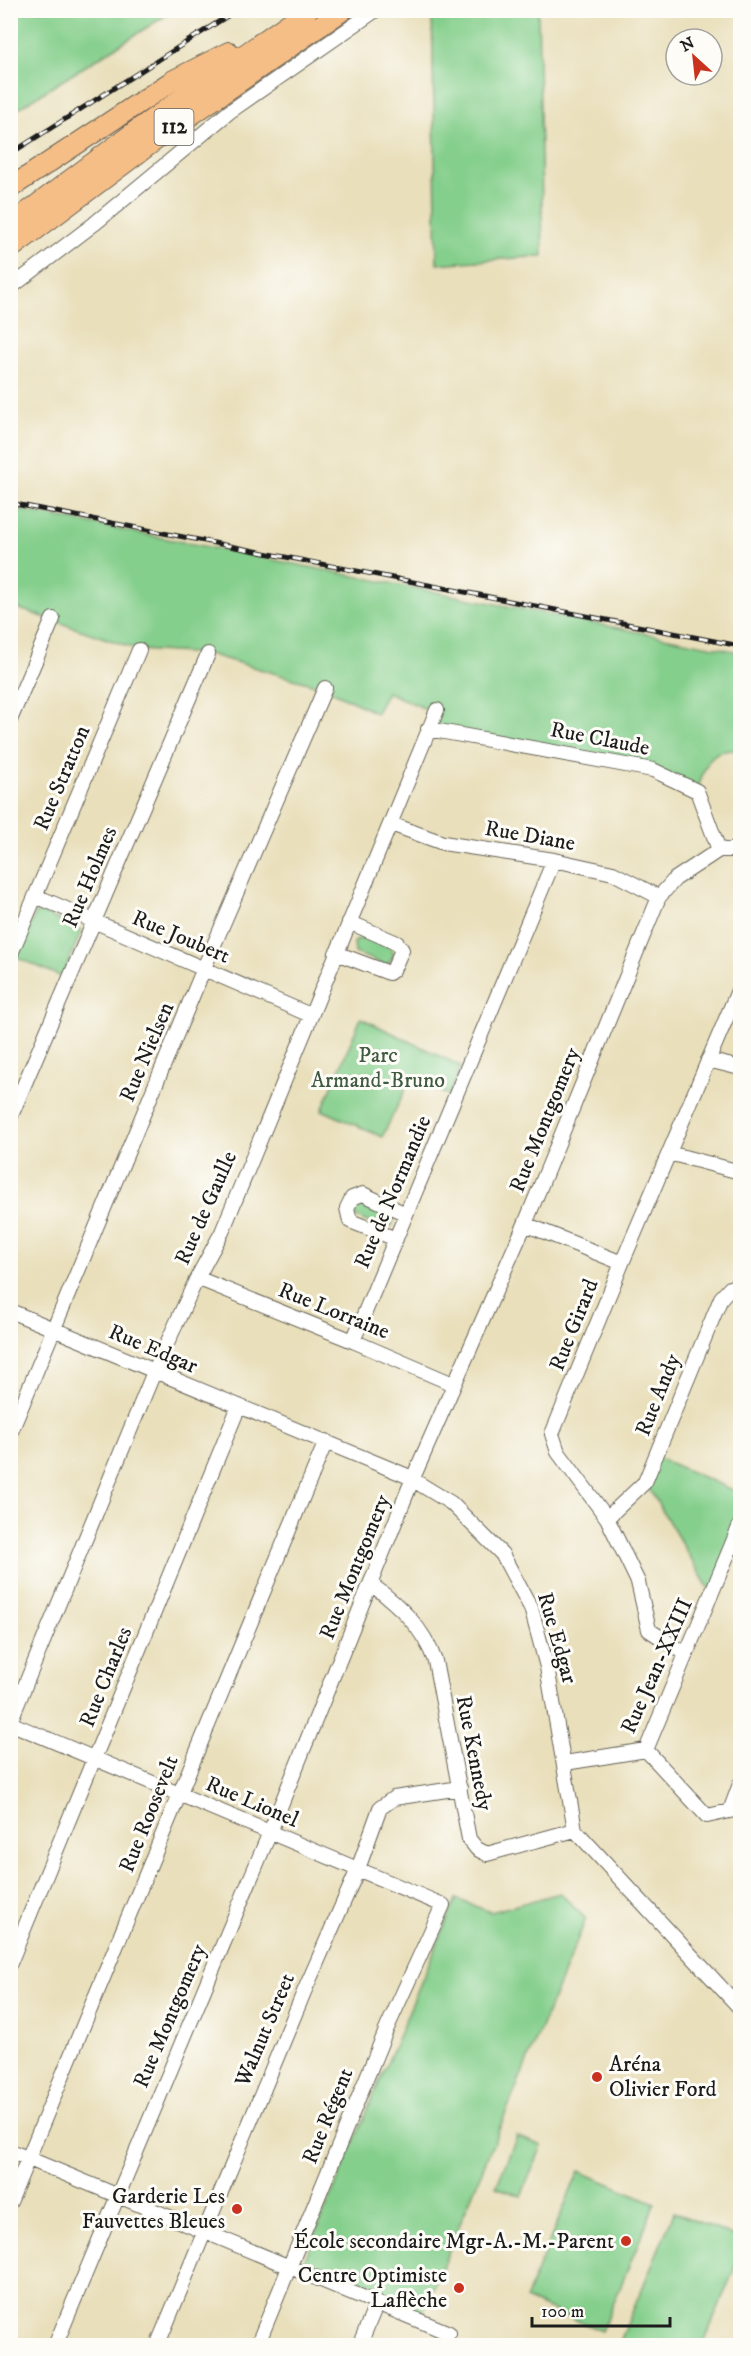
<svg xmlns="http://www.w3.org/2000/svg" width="751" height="2356" viewBox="0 0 751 2356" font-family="'IM FELL DW Pica',serif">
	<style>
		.green { fill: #85cf8c; stroke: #507654; stroke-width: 1.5 }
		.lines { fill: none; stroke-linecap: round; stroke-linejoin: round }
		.minor-casing { stroke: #646054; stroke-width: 16 }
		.highway-casing { stroke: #646054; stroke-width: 22 }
		.minor { stroke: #fff; stroke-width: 14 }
		.highway { stroke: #f6be87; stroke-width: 20 }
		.rail-casing { stroke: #1c1c1c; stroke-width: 5 }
		.rail { stroke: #fdfcf7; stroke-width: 3; stroke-dasharray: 9; stroke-linecap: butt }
		.poi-dot { fill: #c8321e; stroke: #fdfcf7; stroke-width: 2 }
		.labels { text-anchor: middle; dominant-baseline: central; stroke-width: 6; stroke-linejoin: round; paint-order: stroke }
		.shield { fill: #fdfcf7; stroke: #605f5e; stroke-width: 1.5 }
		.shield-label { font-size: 21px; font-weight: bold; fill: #1c1c1c }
		.street-label { font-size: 22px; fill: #1c1c1c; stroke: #fdfcf7 }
		.park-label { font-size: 22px; fill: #415b43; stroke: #fdfcf7 }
		.poi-label { font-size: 22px; fill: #1c1c1c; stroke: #fdfcf7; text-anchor: end }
	</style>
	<rect width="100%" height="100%" fill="#fdfcf7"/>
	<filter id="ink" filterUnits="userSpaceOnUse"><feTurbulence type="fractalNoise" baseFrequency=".0167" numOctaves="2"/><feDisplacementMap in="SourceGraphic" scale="12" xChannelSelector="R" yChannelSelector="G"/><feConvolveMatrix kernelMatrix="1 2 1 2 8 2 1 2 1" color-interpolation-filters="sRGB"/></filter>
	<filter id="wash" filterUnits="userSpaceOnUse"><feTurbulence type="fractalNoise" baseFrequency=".008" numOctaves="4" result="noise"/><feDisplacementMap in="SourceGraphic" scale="24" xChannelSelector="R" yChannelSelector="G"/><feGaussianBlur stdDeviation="1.35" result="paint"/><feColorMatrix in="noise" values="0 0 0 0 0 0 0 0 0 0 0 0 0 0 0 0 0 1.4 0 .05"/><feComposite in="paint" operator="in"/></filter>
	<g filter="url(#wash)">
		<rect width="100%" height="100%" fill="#e9dfbb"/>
		<path class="green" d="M11,10H173V11L11,113Z
			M432,11H538L543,256L437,264Z
			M11,508L740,652V751C708,746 706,765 697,791L653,770L439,730L436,710H428L387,692L376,713L325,688L208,654L139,650L11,606Z
			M36,912H40L82,930L62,977L16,957Z
			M365,936L391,948L394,955L389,963L386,965L355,953L354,942Z
			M361,1018L461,1066L449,1095L410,1081L382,1137L322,1110Z
			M366,1200L392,1213L394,1217L392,1226L383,1229L356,1217L354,1213L357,1203Z
			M656,1457L740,1493V1525L712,1594L645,1482Z
			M560,1893L586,1919L421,2318L379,2294L304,2261L456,1899L491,1912Z
			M517,2136L542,2146L521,2196L496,2187Z
			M579,2171L655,2203L602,2331L525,2299Z
			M674,2212L740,2239V2255L703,2345H637L621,2339Z"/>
	</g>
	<g filter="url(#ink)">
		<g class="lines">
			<g class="minor-casing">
				<path id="minor" d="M10,288L94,224L229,112L376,10
					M10,720L53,619
					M428,729L653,770L697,791L719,850
					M391,824L443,843L554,860L613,873L659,897
					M36,896L310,1015
					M336,953L389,973L393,970L402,950L397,943L349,922
					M10,956L139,650
					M708,1060L740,1068
					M10,1118L208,654
					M669,1153L740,1172
					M525,1224L622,1263
					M396,1239L350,1221L347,1208L352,1198L363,1194L406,1214
					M197,1278L353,1341L453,1384
					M10,1311L405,1475L451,1503L502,1554L531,1608L547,1667L575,1830L740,2008
					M353,1341L554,860
					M10,1434L207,961L325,688
					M607,1518L645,1482L721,1298L730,1288L740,1285
					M371,1584C400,1606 423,1627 435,1661L469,1839L477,1849L487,1854L575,1830
					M686,1654L649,1630L638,1582L607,1518L558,1452L552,1434L622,1263L740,986
					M10,1722L154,1372L197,1278L222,1232L437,710
					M10,1723L443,1905L387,2028L257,2346
					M646,1750L740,1525
					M646,1750L707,1816L730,1811L740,1784
					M565,1763L646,1750
					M10,1963L239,1406
					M10,2151L449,2333
					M10,2202L326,1441
					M55,2346L270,1832L413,1478L525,1224L659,897L675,879L719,850H740
					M157,2346L304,1992L358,1869L380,1808L394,1798L460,1788
					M359,2346L377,2303"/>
			</g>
			<g class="highway-casing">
				<path id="highway" d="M10,188L172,81L229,52
					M10,225L137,130L308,10
					M10,249L165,133L343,10"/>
			</g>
			<use href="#minor" class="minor"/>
			<use href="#highway" class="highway"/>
			<g class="rail-casing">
				<path id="rail" d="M10,154L237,10
					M10,503L740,646"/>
			</g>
			<use href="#rail" class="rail"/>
		</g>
	</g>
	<g class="poi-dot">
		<circle cx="597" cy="2077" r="6"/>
		<circle cx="237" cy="2209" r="6"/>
		<circle cx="626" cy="2241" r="6"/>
		<circle cx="459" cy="2288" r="6"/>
	</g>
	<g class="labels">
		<rect class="shield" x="154.5" y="109" width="39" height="36" rx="4.5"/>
		<g class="shield-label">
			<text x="174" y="127">112</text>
		</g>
		<g class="street-label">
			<text transform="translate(600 739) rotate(11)">Rue Claude</text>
			<text transform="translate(62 778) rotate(-67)">Rue Stratton</text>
			<text transform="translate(530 836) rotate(10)">Rue Diane</text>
			<text transform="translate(90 877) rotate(-67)">Rue Holmes</text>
			<text transform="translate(181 937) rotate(23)">Rue Joubert</text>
			<text transform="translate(147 1052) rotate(-67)">Rue Nielsen</text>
			<text transform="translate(545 1120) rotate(-68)">Rue Montgomery</text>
			<text transform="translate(393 1192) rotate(-67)">Rue de Normandie</text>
			<text transform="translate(206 1208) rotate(-66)">Rue de Gaulle</text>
			<text transform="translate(334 1311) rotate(22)">Rue Lorraine</text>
			<text transform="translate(574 1325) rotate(-68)">Rue Girard</text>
			<text transform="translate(153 1349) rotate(23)">Rue Edgar</text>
			<text transform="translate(658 1395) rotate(-68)">Rue Andy</text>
			<text transform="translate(355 1567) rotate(-68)">Rue Montgomery</text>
			<text transform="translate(557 1638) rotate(74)">Rue Edgar</text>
			<text transform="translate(657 1666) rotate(-66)">Rue Jean-XXIII</text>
			<text transform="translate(106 1677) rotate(-68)">Rue Charles</text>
			<text transform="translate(474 1753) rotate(79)">Rue Kennedy</text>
			<text transform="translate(252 1802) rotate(23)">Rue Lionel</text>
			<text transform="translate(149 1814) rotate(-68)">Rue Roosevelt</text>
			<text transform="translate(170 2016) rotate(-67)">Rue Montgomery</text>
			<text transform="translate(265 2030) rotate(-67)">Walnut Street</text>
			<text transform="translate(328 2116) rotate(-68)">Rue Régent</text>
		</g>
		<g class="park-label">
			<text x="378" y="1055">Parc<tspan x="378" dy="25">Armand-Bruno</tspan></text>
		</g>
		<g class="poi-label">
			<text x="609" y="2064" text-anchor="start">Aréna<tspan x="609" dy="25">Olivier Ford</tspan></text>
			<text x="225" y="2196">Garderie Les<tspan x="225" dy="25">Fauvettes Bleues</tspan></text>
			<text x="614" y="2241">École secondaire Mgr-A.-M.-Parent</text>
			<text x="447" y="2275">Centre Optimiste<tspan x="447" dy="25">Laflèche</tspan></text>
		</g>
	</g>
	<rect width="751" height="2356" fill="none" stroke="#fdfcf7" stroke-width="36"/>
	<g transform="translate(694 57) rotate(333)"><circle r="28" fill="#fdfcf7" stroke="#a3a29f" stroke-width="1.5"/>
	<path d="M0-4.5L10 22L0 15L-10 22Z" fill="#c8321e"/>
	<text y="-9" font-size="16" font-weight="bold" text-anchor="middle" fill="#1c1c1c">N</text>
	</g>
	<path d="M532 2317v9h138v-9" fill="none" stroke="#1c1c1c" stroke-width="3"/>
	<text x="541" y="2317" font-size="18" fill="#1c1c1c" stroke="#fdfcf7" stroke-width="4.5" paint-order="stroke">100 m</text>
</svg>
